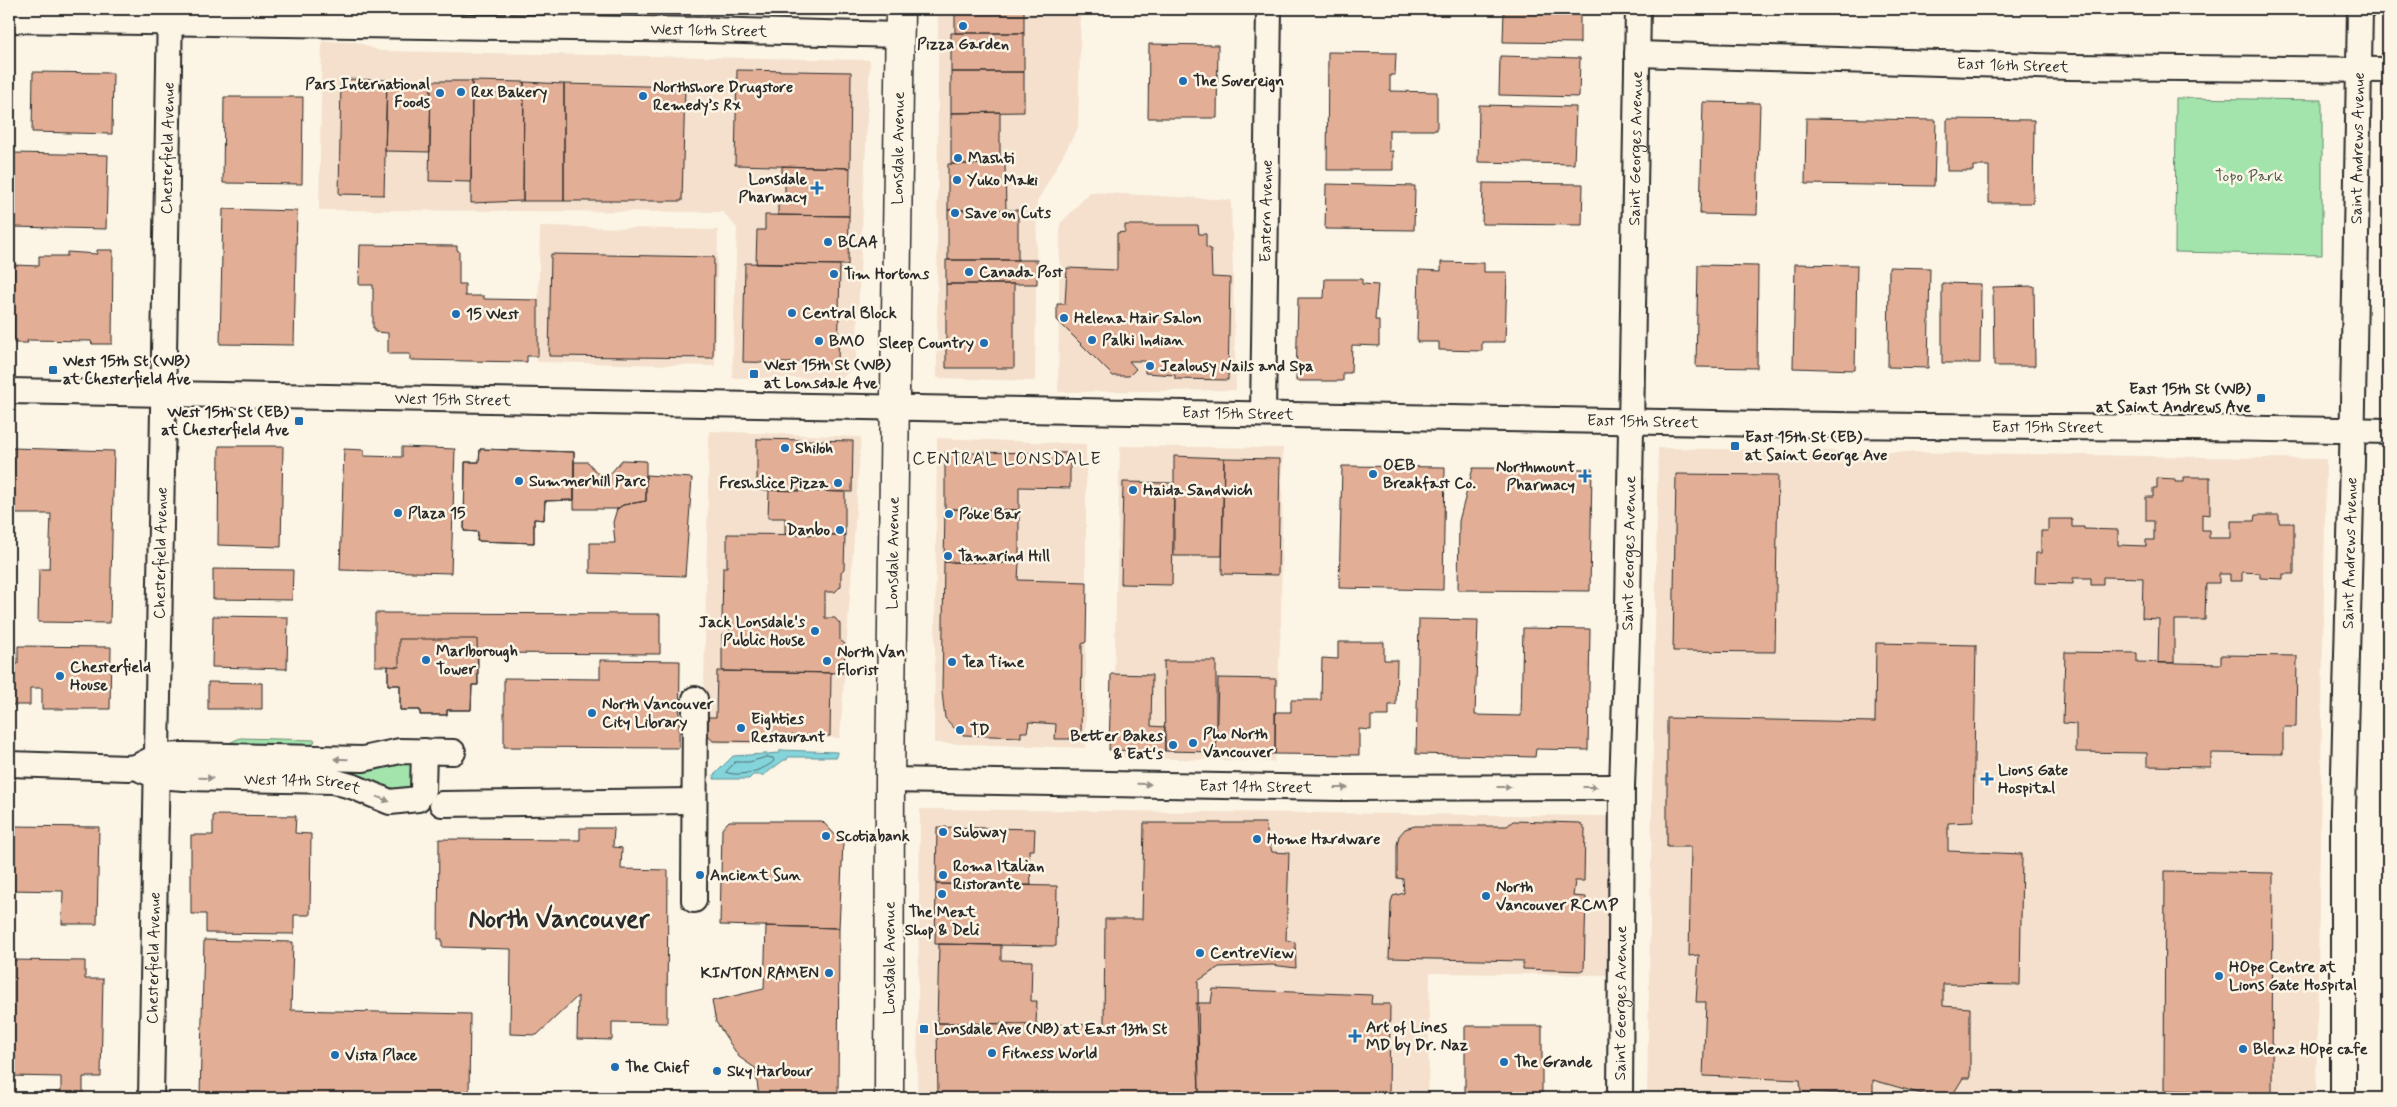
<svg xmlns="http://www.w3.org/2000/svg" width="2397" height="1107" viewBox="0 0 2397 1107" font-family="Mynerve,sans-serif">
	<style>
		.built { fill: #f4e0cd }
		.green { fill: #a3e4ad; stroke: #67886c }
		.water { fill: #83d4db; stroke: #609095 }
		.lines { fill: none; stroke-linecap: round; stroke-linejoin: round }
		.shore { stroke: #4e6f71; stroke-width: 1 }
		.building { fill: #e2ae95; stroke: #2b2b2b }
		.minor-casing { stroke: #2b2b2b; stroke-width: 28 }
		.major-casing { stroke: #2b2b2b; stroke-width: 31 }
		.minor { stroke: #fcf5e5; stroke-width: 24 }
		.major { stroke: #fcf5e5; stroke-width: 28 }
		.oneway { fill: #949088 }
		.poi-dot { fill: #1f6fb2; stroke: #fcf5e5; stroke-width: 2 }
		.labels { text-anchor: middle; dominant-baseline: central; stroke-width: 5; stroke-linejoin: round; paint-order: stroke }
		.street-label { font-size: 16px; fill: #2b2b2b; stroke: #fcf5e5 }
		.poi-label { font-size: 16px; font-weight: bold; fill: #2b2b2b; stroke: #fcf5e5; text-anchor: start }
		.park-label { font-size: 16px; fill: #49594c; stroke: #fcf5e5 }
		.neighbourhood-label { font-size: 18px; letter-spacing: 1px; fill: #2b2b2b; stroke: #fcf5e5 }
		.town-label { font-size: 26px; font-weight: bold; fill: #2b2b2b; stroke: #fcf5e5 }
	</style>
	<rect width="100%" height="100%" fill="#fcf5e5"/>
	<filter id="ink" filterUnits="userSpaceOnUse"><feTurbulence type="fractalNoise" baseFrequency=".02" numOctaves="2"/><feDisplacementMap in="SourceGraphic" scale="10" xChannelSelector="R" yChannelSelector="G"/><feConvolveMatrix kernelMatrix="1 2 1 2 8 2 1 2 1" color-interpolation-filters="sRGB"/></filter>
	<g filter="url(#ink)">
		<path class="built" d="M416,9H700V13Z
			M725,9H865L863,12L729,11Z
			M938,9H1081L1078,128L1037,202L1035,381L937,378Z
			M322,41L357,42L380,51L870,60L856,357L851,370L842,378H732L737,228L723,212L319,210Z
			M1090,192L1231,200L1236,390L1058,392L1060,224Z
			M540,226L718,230L715,366L537,362Z
			M709,431L861,437L840,738L782,737L775,744L703,743Z
			M937,438L1086,444V748L934,743Z
			M1120,446L1283,448L1281,623L1274,762L1112,757Z
			M1658,448L2326,459L2316,1098H1647Z
			M920,809L1610,816L1609,975L1430,973L1428,1098H917Z"/>
		<path class="green" d="M2176,98L2322,100V255L2175,252Z
			M240,738L315,740L313,744L307,746L225,745Z
			M406,762L415,768L416,790L388,792L376,783L356,776L197,768Z"/>
		<path class="water" d="M780,750L837,752V757H788L787,760H784L764,775H753L749,779H714V775L733,756L780,753Z"/>
		<g class="lines">
			<path class="shore" d="M767,757L773,758L774,761C765,770 738,778 726,772L735,762H749Z"/>
		</g>
		<path class="building" d="M955,9H1024V33H955Z
			M1504,9H1580V43L1503,42Z
			M2109,9H2312V12Z
			M951,33H1024V72H951Z
			M1149,44L1218,45L1217,118H1148Z
			M1328,52L1396,53L1395,75H1390V91L1437,92V130H1389V151H1393V170H1327Z
			M1500,56L1580,58L1579,97L1499,95Z
			M737,70L851,72L850,168L735,165Z
			M33,72L113,73L112,134L32,132Z
			M951,72H1024V112L951,113Z
			M341,79L387,80L384,195L339,194Z
			M387,80L431,81L430,152L385,151Z
			M431,81H472L471,182L429,181Z
			M472,81L524,82L523,201L471,203Z
			M524,82L564,84V201H523Z
			M564,84L685,87L682,201H564Z
			M224,97H303L302,184L223,183Z
			M1703,102L1760,103L1757,215L1700,214Z
			M1479,105L1576,107L1574,164L1478,162Z
			M1000,112V164H951V113Z
			M1806,118L1936,120L1934,186L1805,184Z
			M1947,119L2034,120L2033,203H1989V166H1973V171H1947Z
			M14,153L108,155L106,229L12,227Z
			M948,164H1005L1006,210H948Z
			M782,166L850,168L849,216L778,215V197L785,198V179H782Z
			M1483,183L1583,184L1582,225L1482,224Z
			M1326,184L1415,186L1414,230L1325,229Z
			M223,209L297,211L294,345L220,344Z
			M948,210H1018V260H948Z
			M765,215L849,216L848,265L756,264L757,230H765Z
			M1125,225H1198L1199,234H1206V247L1211,249L1212,277L1230,278L1228,380L1175,379V375L1145,373V361H1129L1136,369L1129,376H1113L1057,320V304H1065L1067,268L1117,270V233L1125,232Z
			M360,245L457,246V250L459,251V284H465V296H484V299L538,300V356H527V362L410,360V354H388V333L375,332V328H373V285H359Z
			M97,250H113L112,344H92L91,341L27,340L28,343H14V265L39,266V256H67V252L97,254Z
			M551,254L714,257L713,358L549,356Z
			M946,260H1037V284H946Z
			M1441,262L1484,263V272H1507L1505,342H1482V351L1439,350V342H1417L1419,270L1441,271Z
			M745,263L840,265L838,364L743,362Z
			M1795,264L1857,265L1855,370L1793,368Z
			M1698,265L1758,266L1757,368L1696,367Z
			M1889,267L1930,268L1928,368L1888,367Z
			M1325,279H1362V284L1378,285L1375,320H1379V346L1352,345L1351,373H1343V381H1296L1298,298H1324Z
			M1942,283L1981,284L1980,363H1942Z
			M946,284H1014V368H946Z
			M2034,286L2035,366H1994L1993,287Z
			M757,439L853,441L852,492L757,490Z
			M219,446H283L281,547L218,545Z
			M402,447L455,449L451,573L340,570L344,449L364,450V456L402,457Z
			M12,448L114,451L110,623L38,622L39,569H49L51,514H10Z
			M480,449L574,452V500L545,501L544,520L534,519V543L477,541L478,532L464,531L465,462H479Z
			M480,449L574,452V500L545,501L544,520L534,519V543L477,541L478,532L464,531L465,462H479Z
			M945,452L1070,453V488L1019,487V510L945,509Z
			M1174,456L1224,458L1222,556H1174Z
			M1224,458L1280,459L1278,575L1222,574Z
			M622,460L646,461V501L623,505L617,509H574V462H588L598,474H610Z
			M1342,466L1445,467L1443,590L1339,588Z
			M1473,468L1592,469L1590,591L1458,590L1459,521Z
			M1676,474L1778,475L1775,652L1673,651Z
			M646,475L692,478L685,576L590,573V543H615L613,522L617,509L623,505L646,501Z
			M2184,477H2210V515L2202,514V530H2209V538H2231V521H2254L2255,515H2279V523H2294V574H2283V579L2260,578V573L2242,572V581H2230V574H2219V583H2206L2205,620H2174V663H2158L2159,619L2142,618L2143,578L2103,577V585H2091V578H2073V584L2035,583L2036,553H2041V531H2048V519H2072V527H2084V529L2118,530V545L2146,546V540H2154V521H2146V497H2153V488H2157V478L2175,479V482H2184Z
			M1123,482L1174,483L1172,585L1121,584Z
			M769,490L845,492V535L785,534V518H768Z
			M945,509L1019,510V563L944,562Z
			M727,534L845,535L844,569L841,572V586L835,592H825V618H835L840,624V640L845,644L844,673L722,671V634H730V621H722L723,567H727Z
			M944,562L1019,563L1018,580L1087,582L1086,642L1082,644L1081,739H1055L1056,724L1029,722L1027,732H1021V737L963,735V730H956L945,718L942,692Z
			M213,569L293,570L292,600L213,599Z
			M375,613L660,614V654L478,653V685H472L471,710H447V715H420V710H400V685H388V666H375Z
			M213,616L288,617L287,669L212,667Z
			M1419,619L1478,620L1475,715L1521,716L1523,628L1590,629L1588,750L1536,749L1535,757L1416,754Z
			M399,639H477L478,685H472L471,710H447V715H420V710H400V685H388V666L399,667Z
			M1338,642H1384V660H1397L1396,705H1389V716H1371V730L1359,729V755L1275,754V712H1291V700H1321L1322,658L1338,659Z
			M1876,643L1976,645L1973,822L1948,823V851L2022,854L2020,985L1943,984V1006L1970,1008V1078H1963L1952,1096L1944,1095L1943,1098H1936L1873,1080V1095L1801,1092L1800,1080L1703,1076L1706,1002H1696L1699,955L1689,956L1691,847H1667V718L1875,722Z
			M18,646L111,647L110,709H42V688H30V705H9V664H18Z
			M2065,652L2137,653V662L2221,664V655L2297,656L2296,727H2283V754L2211,753V767L2147,766V753L2076,752V724L2063,723Z
			M600,660L680,661L679,748L504,747V678L600,679Z
			M1164,661H1216V752L1165,751Z
			M717,671L831,673L830,736L782,735L775,742L713,741L708,736V717H716Z
			M1111,674L1152,675L1151,726L1165,727V751L1109,750Z
			M1218,678L1276,679L1275,754L1216,752Z
			M208,682L262,683V709H208Z
			M213,815L296,816L295,833L311,834L310,915H294V934L206,933V914H191V835H213Z
			M729,821H822L843,843L839,928L720,925L722,829Z
			M1513,821L1580,823L1585,829L1584,881H1575L1573,896L1586,897L1584,971L1523,969V961L1389,958L1391,902L1393,896L1404,893L1403,879L1397,878V845L1399,836L1405,829L1415,826H1507Z
			M1144,823H1265L1272,852L1289,853L1286,940L1295,942L1296,968L1272,965L1219,967L1198,981L1199,1098H938L937,1023L1104,1025L1105,919H1142Z
			M9,826L99,827L97,924H62L63,891L9,890Z
			M937,827L1035,829L1034,850H1029L1031,885L936,884Z
			M580,828H614L613,847L622,848L621,869L668,870L667,1023L612,1022V1040L577,1039L578,996L537,1035L510,1034L511,949L442,947V939H438L439,839L580,840Z
			M2165,871L2273,873L2272,1094L2164,1090Z
			M936,884L1057,886L1056,946L935,944Z
			M766,926L839,928L838,1097L759,1096L755,1068L739,1057L716,1022L712,1001L764,989Z
			M204,940L293,942L291,1010L470,1014L469,1098L200,1096Z
			M939,944L1001,945V960L1032,961L1031,1001H1037L1036,1024L937,1023Z
			M9,960L85,961V979H103L101,1077H83V1097L61,1096V1077L9,1076Z
			M1213,989L1372,995L1371,1004H1390L1389,1098H1199L1196,1003H1211Z
			M1465,1026H1542V1098H1465Z"/>
		<g class="lines">
			<g class="minor-casing">
				<g id="minor">
					<path id="s1" d="M9,20L707,30L899,35"/>
					<path id="s2" d="M1637,54L2070,67L2388,70"/>
					<path id="s3" d="M9,391C595,403 1181,411 1766,424C1974,428 2181,426 2388,431"/>
					<path id="s4" d="M1263,412L1269,9"/>
					<path d="M9,764L128,768L136,767L158,756L185,755L363,759L400,751L453,752"/>
					<path id="s5" d="M142,770L157,776L184,778L333,781L354,787L390,802L418,799L423,790L424,751"/>
					<path id="s6" d="M890,780L1340,788L1622,787"/>
					<path d="M442,804L694,801"/>
					<path d="M694,900L695,699"/>
					<path id="s7" d="M151,1098L170,9"/>
					<path id="s8" d="M1620,1098L1622,787L1628,608L1638,9"/>
					<path id="s9" d="M2343,1098V812L2352,460L2360,9"/>
				</g>
			</g>
			<g class="major-casing">
				<g id="major">
					<path id="s10" d="M889,1098L890,780L900,9"/>
				</g>
			</g>
			<use href="#minor" class="minor"/>
			<use href="#major" class="major"/>
		</g>
		<defs><path id="oneway-solid" d="M-6-.8H1V-3.2L6.5 0L1 3.2V.8H-6Z" transform="scale(1.25)"/></defs>
		<g class="oneway">
			<use href="#oneway-solid" transform="translate(341 759) rotate(-179)"/>
			<use href="#oneway-solid" transform="translate(206 778) rotate(1)"/>
			<use href="#oneway-solid" transform="translate(1144 784) rotate(1)"/>
			<use href="#oneway-solid" transform="translate(1504 787)"/>
			<use href="#oneway-solid" transform="translate(1590 787)"/>
			<use href="#oneway-solid" transform="translate(1341 788)"/>
			<use href="#oneway-solid" transform="translate(383 799) rotate(21)"/>
		</g>
	</g>
	<g class="poi-dot">
		<circle cx="963" cy="26" r="5"/>
		<circle cx="1183" cy="81" r="5"/>
		<circle cx="461" cy="92" r="5"/>
		<circle cx="440" cy="93" r="5"/>
		<circle cx="643" cy="96" r="5"/>
		<circle cx="958" cy="158" r="5"/>
		<circle cx="957" cy="180" r="5"/>
		<path d="M814.5 180.5h5v5h5v5h-5v5h-5v-5h-5v-5h5z"/>
		<circle cx="955" cy="213" r="5"/>
		<circle cx="828" cy="242" r="5"/>
		<circle cx="969" cy="272" r="5"/>
		<circle cx="834" cy="274" r="5"/>
		<circle cx="792" cy="313" r="5"/>
		<circle cx="456" cy="314" r="5"/>
		<circle cx="1064" cy="318" r="5"/>
		<circle cx="1092" cy="340" r="5"/>
		<circle cx="819" cy="341" r="5"/>
		<circle cx="984" cy="343" r="5"/>
		<circle cx="1150" cy="366" r="5"/>
		<rect x="48" y="365" width="10" height="10" rx="2.5"/>
		<rect x="749" y="369" width="10" height="10" rx="2.5"/>
		<rect x="2256" y="393" width="10" height="10" rx="2.5"/>
		<rect x="294" y="416" width="10" height="10" rx="2.5"/>
		<rect x="1730" y="441" width="10" height="10" rx="2.5"/>
		<circle cx="785" cy="448" r="5"/>
		<circle cx="1373" cy="474" r="5"/>
		<path d="M1582.5 468.5h5v5h5v5h-5v5h-5v-5h-5v-5h5z"/>
		<circle cx="519" cy="481" r="5"/>
		<circle cx="838" cy="483" r="5"/>
		<circle cx="1133" cy="490" r="5"/>
		<circle cx="398" cy="513" r="5"/>
		<circle cx="949" cy="514" r="5"/>
		<circle cx="840" cy="530" r="5"/>
		<circle cx="948" cy="556" r="5"/>
		<circle cx="815" cy="631" r="5"/>
		<circle cx="426" cy="660" r="5"/>
		<circle cx="827" cy="661" r="5"/>
		<circle cx="952" cy="662" r="5"/>
		<circle cx="60" cy="676" r="5"/>
		<circle cx="592" cy="713" r="5"/>
		<circle cx="741" cy="728" r="5"/>
		<circle cx="960" cy="730" r="5"/>
		<circle cx="1193" cy="743" r="5"/>
		<circle cx="1173" cy="745" r="5"/>
		<path d="M1984.5 771.5h5v5h5v5h-5v5h-5v-5h-5v-5h5z"/>
		<circle cx="943" cy="832" r="5"/>
		<circle cx="826" cy="836" r="5"/>
		<circle cx="1257" cy="839" r="5"/>
		<circle cx="700" cy="875" r="5"/>
		<circle cx="943" cy="875" r="5"/>
		<circle cx="942" cy="894" r="5"/>
		<circle cx="1486" cy="896" r="5"/>
		<circle cx="1200" cy="953" r="5"/>
		<circle cx="829" cy="973" r="5"/>
		<circle cx="2219" cy="976" r="5"/>
		<rect x="919" y="1024" width="10" height="10" rx="2.5"/>
		<path d="M1352.5 1028.5h5v5h5v5h-5v5h-5v-5h-5v-5h5z"/>
		<circle cx="2243" cy="1049" r="5"/>
		<circle cx="992" cy="1053" r="5"/>
		<circle cx="335" cy="1055" r="5"/>
		<circle cx="1504" cy="1062" r="5"/>
		<circle cx="615" cy="1067" r="5"/>
		<circle cx="717" cy="1071" r="5"/>
	</g>
	<g class="labels">
		<g class="street-label">
			<text stroke="none"><textPath href="#s1" startOffset="700">West 16th Street</textPath></text>
			<text stroke="none"><textPath href="#s2" startOffset="376">East 16th Street</textPath></text>
			<text stroke="none"><textPath href="#s7" startOffset="950">Chesterfield Avenue</textPath></text>
			<text stroke="none"><textPath href="#s10" startOffset="950">Lonsdale Avenue</textPath></text>
			<text stroke="none"><textPath href="#s8" startOffset="950">Saint Georges Avenue</textPath></text>
			<text stroke="none"><textPath href="#s9" startOffset="950">Saint Andrews Avenue</textPath></text>
			<text stroke="none"><textPath href="#s4" startOffset="201">Eastern Avenue</textPath></text>
			<text stroke="none"><textPath href="#s3" startOffset="444">West 15th Street</textPath></text>
			<text stroke="none"><textPath href="#s3" startOffset="1229">East 15th Street</textPath></text>
			<text stroke="none"><textPath href="#s3" startOffset="1634">East 15th Street</textPath></text>
			<text stroke="none"><textPath href="#s3" startOffset="2039">East 15th Street</textPath></text>
			<text stroke="none"><textPath href="#s10" startOffset="545">Lonsdale Avenue</textPath></text>
			<text stroke="none"><textPath href="#s9" startOffset="545">Saint Andrews Avenue</textPath></text>
			<text stroke="none"><textPath href="#s7" startOffset="545">Chesterfield Avenue</textPath></text>
			<text stroke="none"><textPath href="#s8" startOffset="545">Saint Georges Avenue</textPath></text>
			<text stroke="none"><textPath href="#s5" startOffset="162">West 14th Street</textPath></text>
			<text stroke="none"><textPath href="#s6" startOffset="366">East 14th Street</textPath></text>
			<text stroke="none"><textPath href="#s7" startOffset="140">Chesterfield Avenue</textPath></text>
			<text stroke="none"><textPath href="#s10" startOffset="140">Lonsdale Avenue</textPath></text>
			<text stroke="none"><textPath href="#s8" startOffset="95">Saint Georges Avenue</textPath></text>
		</g>
		<g class="poi-label">
			<text x="963" y="44" text-anchor="middle">Pizza Garden</text>
			<text x="1193" y="81">The Sovereign</text>
			<text x="430" y="84" text-anchor="end">Pars International<tspan x="430" dy="18">Foods</tspan></text>
			<text x="653" y="87">Northshore Drugstore<tspan x="653" dy="18">Remedy’s Rx</tspan></text>
			<text x="471" y="92">Rex Bakery</text>
			<text x="968" y="158">Mashti</text>
			<text x="807" y="179" text-anchor="end">Lonsdale<tspan x="807" dy="18">Pharmacy</tspan></text>
			<text x="967" y="180">Yuko Maki</text>
			<text x="965" y="213">Save on Cuts</text>
			<text x="838" y="242">BCAA</text>
			<text x="979" y="272">Canada Post</text>
			<text x="844" y="274">Tim Hortons</text>
			<text x="802" y="313">Central Block</text>
			<text x="466" y="314">15 West</text>
			<text x="1074" y="318">Helena Hair Salon</text>
			<text x="1102" y="340">Palki Indian</text>
			<text x="829" y="341">BMO</text>
			<text x="974" y="343" text-anchor="end">Sleep Country</text>
			<text x="63" y="361">West 15th St (WB)<tspan x="63" dy="18">at Chesterfield Ave</tspan></text>
			<text x="764" y="365">West 15th St (WB)<tspan x="764" dy="18">at Lonsdale Ave</tspan></text>
			<text x="1160" y="366">Jealousy Nails and Spa</text>
			<text x="2251" y="389" text-anchor="end">East 15th St (WB)<tspan x="2251" dy="18">at Saint Andrews Ave</tspan></text>
			<text x="289" y="412" text-anchor="end">West 15th St (EB)<tspan x="289" dy="18">at Chesterfield Ave</tspan></text>
			<text x="1745" y="437">East 15th St (EB)<tspan x="1745" dy="18">at Saint George Ave</tspan></text>
			<text x="795" y="448">Shiloh</text>
			<text x="1383" y="465">OEB<tspan x="1383" dy="18">Breakfast Co.</tspan></text>
			<text x="1575" y="467" text-anchor="end">Northmount<tspan x="1575" dy="18">Pharmacy</tspan></text>
			<text x="529" y="481">Summerhill Parc</text>
			<text x="828" y="483" text-anchor="end">Freshslice Pizza</text>
			<text x="1143" y="490">Haida Sandwich</text>
			<text x="408" y="513">Plaza 15</text>
			<text x="959" y="514">Poke Bar</text>
			<text x="830" y="530" text-anchor="end">Danbo</text>
			<text x="958" y="556">Tamarind Hill</text>
			<text x="805" y="622" text-anchor="end">Jack Lonsdale's<tspan x="805" dy="18">Public House</tspan></text>
			<text x="436" y="651">Marlborough<tspan x="436" dy="18">Tower</tspan></text>
			<text x="837" y="652">North Van<tspan x="837" dy="18">Florist</tspan></text>
			<text x="962" y="662">Tea Time</text>
			<text x="70" y="667">Chesterfield<tspan x="70" dy="18">House</tspan></text>
			<text x="602" y="704">North Vancouver<tspan x="602" dy="18">City Library</tspan></text>
			<text x="751" y="719">Eighties<tspan x="751" dy="18">Restaurant</tspan></text>
			<text x="970" y="730">TD</text>
			<text x="1203" y="734">Pho North<tspan x="1203" dy="18">Vancouver</tspan></text>
			<text x="1163" y="736" text-anchor="end">Better Bakes<tspan x="1163" dy="18">&amp; Eat‘s</tspan></text>
			<text x="1998" y="770">Lions Gate<tspan x="1998" dy="18">Hospital</tspan></text>
			<text x="953" y="832">Subway</text>
			<text x="836" y="836">Scotiabank</text>
			<text x="1267" y="839">Home Hardware</text>
			<text x="953" y="866">Roma Italian<tspan x="953" dy="18">Ristorante</tspan></text>
			<text x="710" y="875">Ancient Sun</text>
			<text x="1496" y="887">North<tspan x="1496" dy="18">Vancouver RCMP</tspan></text>
			<text x="942" y="912" text-anchor="middle">The Meat<tspan x="942" dy="18">Shop &amp; Deli</tspan></text>
			<text x="1210" y="953">CentreView</text>
			<text x="2229" y="967">HOpe Centre at<tspan x="2229" dy="18">Lions Gate Hospital</tspan></text>
			<text x="819" y="973" text-anchor="end">KINTON RAMEN</text>
			<text x="1366" y="1027">Art of Lines<tspan x="1366" dy="18">MD by Dr. Naz</tspan></text>
			<text x="934" y="1029">Lonsdale Ave (NB) at East 13th St</text>
			<text x="2253" y="1049">Blenz HOpe cafe</text>
			<text x="1002" y="1053">Fitness World</text>
			<text x="345" y="1055">Vista Place</text>
			<text x="1514" y="1062">The Grande</text>
			<text x="625" y="1067">The Chief</text>
			<text x="727" y="1071">Sky Harbour</text>
		</g>
		<g class="park-label">
			<text x="2249" y="176">Topo Park</text>
		</g>
		<g class="neighbourhood-label">
			<text x="1007" y="459">CENTRAL LONSDALE</text>
		</g>
		<g class="town-label">
			<text x="559" y="920">North Vancouver</text>
		</g>
	</g>
	<rect width="2397" height="1107" fill="none" stroke="#fcf5e5" stroke-width="30"/>
	<rect x="15" y="15" width="2367" height="1077" fill="none" stroke="#2b2b2b" stroke-width="2" filter="url(#ink)"/>
</svg>
